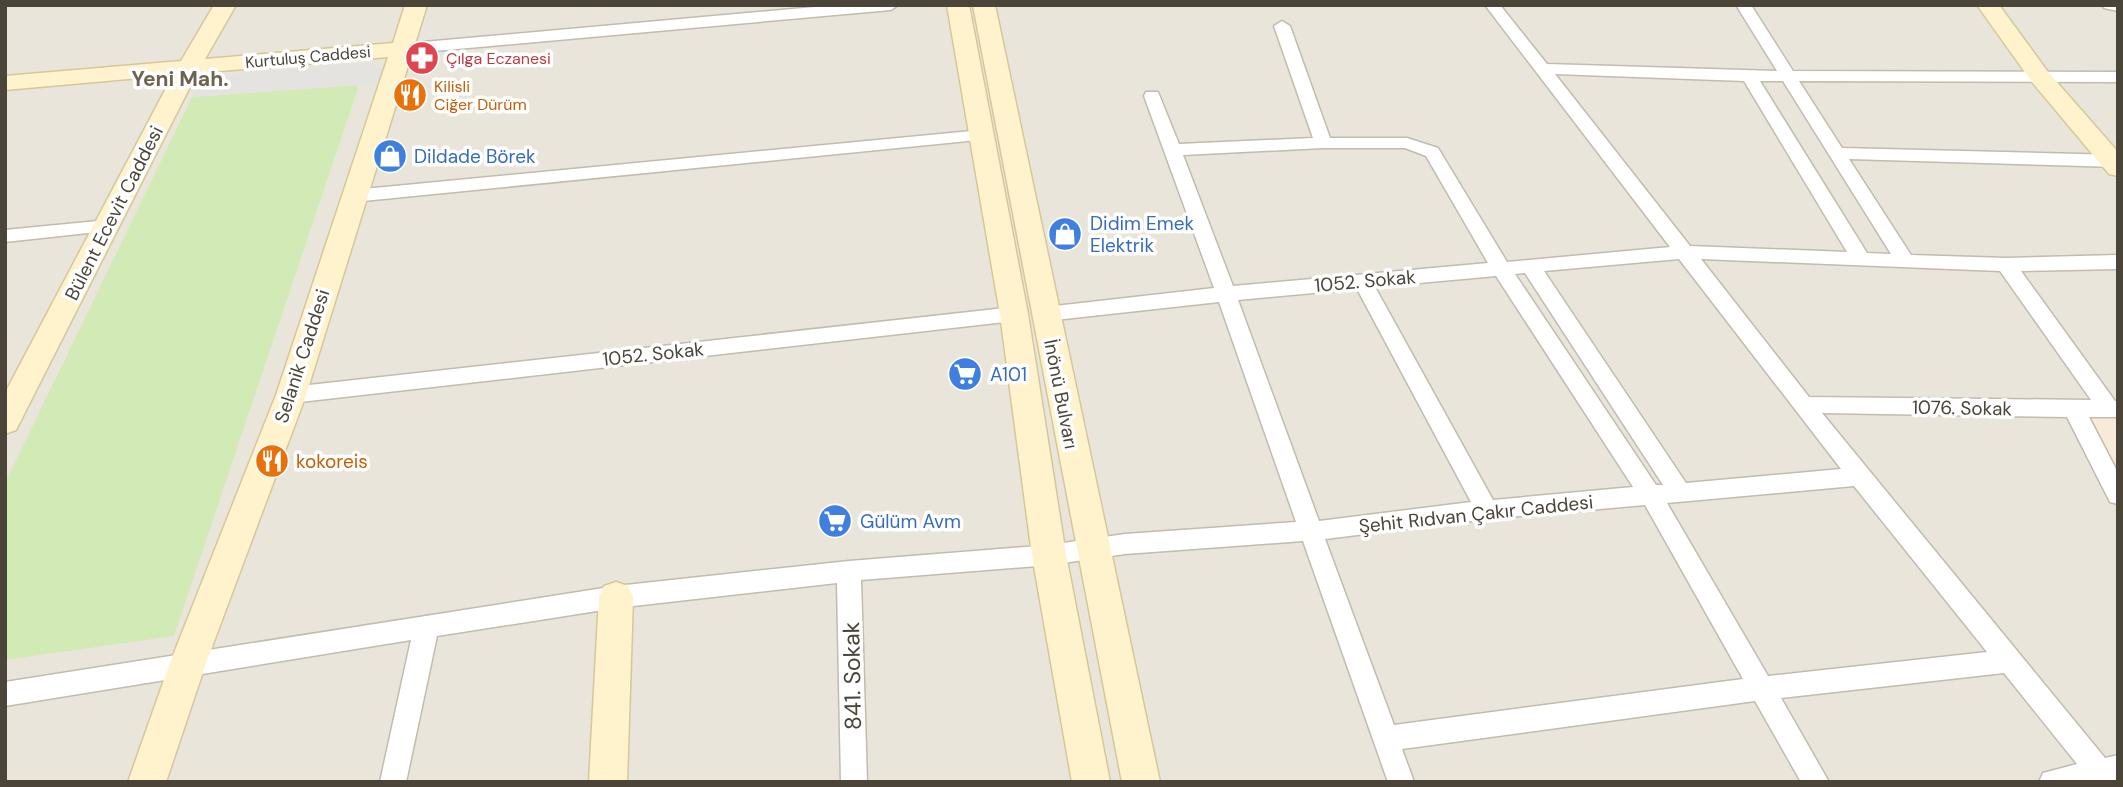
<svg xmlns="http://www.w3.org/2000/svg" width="2123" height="787" viewBox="0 0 2123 787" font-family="'DM Sans',sans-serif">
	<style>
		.residential { fill: #eae5da }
		.commercial { fill: #f7ead8 }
		.green { fill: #d2eab5 }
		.parking { fill: #e5e3e0 }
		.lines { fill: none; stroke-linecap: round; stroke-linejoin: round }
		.street-casing { stroke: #c2bbae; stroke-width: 3 }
		.secondary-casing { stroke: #d6c79b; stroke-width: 3 }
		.street { fill: #fff; fill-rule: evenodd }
		.secondary { fill: #fff3cd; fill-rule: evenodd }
		.labels { text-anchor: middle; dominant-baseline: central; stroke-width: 7; stroke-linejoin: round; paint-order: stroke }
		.far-street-label { font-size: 16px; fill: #4b4439; stroke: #fff }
		.far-health-label { font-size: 16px; fill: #be3a42; stroke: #fff; text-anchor: start }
		.far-food-label { font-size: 16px; fill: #c56008; stroke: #fff; text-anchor: start }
		.shop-label { font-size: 19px; fill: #366cbe; stroke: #fff; text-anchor: start }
		.street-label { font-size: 19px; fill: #4b4439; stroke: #fff }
		.food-label { font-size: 19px; fill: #c56008; stroke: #fff; text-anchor: start }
		.far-district-label { font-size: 21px; font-weight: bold; fill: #6e6250; stroke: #fff }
		.near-street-label { font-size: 23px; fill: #4b4439; stroke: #fff }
	</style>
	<rect width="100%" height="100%" fill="#f6f3ec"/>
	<path class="residential" d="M5,5H2118V782H5Z"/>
	<path class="commercial" d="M2074,409H2118V495Z"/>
	<path class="green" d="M359,85L174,636L5,660V483L192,97Z"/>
	<path class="parking" d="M373,62L376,68H386L380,83L192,97L200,81L217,75Z"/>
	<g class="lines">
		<g class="street-casing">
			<path id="street" d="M837,5H898L891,10L401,54L393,49L401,44Z
				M1485,5H1500L1547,64L1777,71L1736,5H1751L1793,71L2118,72V82L1799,81L1842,148L2118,155V167L1849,159L1911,255L2006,258L2118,255V269L2021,271L2115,401H2118V417H2089L2118,473V504L2110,502L2067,417L1822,413L2105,758L2118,755V782H2039L2043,773L2077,764L2004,673L1781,698L1829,782H1801L1755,701L1402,749L1414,782H1388L1303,541L1125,554L1049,565L861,580L867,782H841L837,583L616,608L437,636L406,782H380L411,640L5,706V682L616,586L849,561L1049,545L1125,534L1296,522L1219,302L1046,321L1039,319L1036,314L1039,309L1046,307L1214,288L1144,96L1146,92H1158L1179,144L1313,138L1274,26L1282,21L1290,26L1330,138H1407L1438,148L1507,262L1670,247ZM1555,74L1744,81L1847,252L1690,246ZM1760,81H1783L1891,254L1867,253ZM1323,148H1405L1426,156L1488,263L1233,286L1183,155ZM1679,259L1841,469L1686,483L1544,271ZM1701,259L2000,271L2091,400L1809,397ZM1525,273L1663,485H1656L1515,274ZM1496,276L1633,487L1493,500L1375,287ZM1357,289L1471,502L1319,521L1238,300ZM1854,486L1987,652L1768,676L1667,503ZM1645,505L1743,679L1394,725L1325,539L1487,519Z
				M2102,5H2118V11L2104,8Z
				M982,130L991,135L988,139L353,202L344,196L353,190Z
				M108,220L115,222L117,226L115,230L5,242V230Z
				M1014,307L1021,309L1024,314L1021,319L1014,321L291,403L284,401L280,395L284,389L291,387Z"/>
		</g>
		<g class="secondary-casing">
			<path id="secondary" d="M214,5H236L205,59L393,43L405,5H427L306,395L206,663L166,782H128L170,663L276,395L388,57L197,73L16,430L5,434V393L173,75L5,90V76L181,61Z
				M947,5H969L1028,314L1066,555L1110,782H1072L1032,555L1000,314Z
				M973,5H995L1160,782H1122Z
				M1977,5H1999L2048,72L2118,152V176L2109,174L2032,82Z
				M616,582L628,586L633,597L627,782H589L599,597L604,586Z"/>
		</g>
		<use href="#street" class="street"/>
		<use href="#secondary" class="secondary"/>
	</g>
	<defs>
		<g id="pharmacy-disc" transform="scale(1.75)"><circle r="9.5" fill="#e0444e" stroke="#fff"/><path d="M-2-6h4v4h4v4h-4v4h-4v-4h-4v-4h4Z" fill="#fff"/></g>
		<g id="restaurant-disc" transform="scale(1.75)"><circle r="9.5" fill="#e8710a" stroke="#fff"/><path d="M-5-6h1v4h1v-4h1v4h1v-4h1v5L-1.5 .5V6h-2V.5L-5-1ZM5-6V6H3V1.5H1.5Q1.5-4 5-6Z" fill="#fff"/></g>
		<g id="shop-disc" transform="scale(1.75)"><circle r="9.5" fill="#3f7fe0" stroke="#fff"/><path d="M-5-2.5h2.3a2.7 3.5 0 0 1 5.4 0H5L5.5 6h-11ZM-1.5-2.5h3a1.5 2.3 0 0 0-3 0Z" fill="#fff"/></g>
		<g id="supermarket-disc" transform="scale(1.75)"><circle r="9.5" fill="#3f7fe0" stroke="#fff"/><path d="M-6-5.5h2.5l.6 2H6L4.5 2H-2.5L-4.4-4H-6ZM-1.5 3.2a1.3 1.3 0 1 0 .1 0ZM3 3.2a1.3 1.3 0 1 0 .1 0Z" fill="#fff"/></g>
	</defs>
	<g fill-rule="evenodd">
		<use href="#pharmacy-disc" x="422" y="58"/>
		<use href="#restaurant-disc" x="410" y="95"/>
		<use href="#shop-disc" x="390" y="156"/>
		<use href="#shop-disc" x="1065" y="234"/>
		<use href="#supermarket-disc" x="965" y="374"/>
		<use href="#restaurant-disc" x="272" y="461"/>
		<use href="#supermarket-disc" x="835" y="521"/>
	</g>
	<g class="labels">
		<g class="far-street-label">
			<text transform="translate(308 57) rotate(-5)">Kurtuluş Caddesi</text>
		</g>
		<g class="far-health-label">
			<text x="446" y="58">Çılga Eczanesi</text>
		</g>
		<g class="far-food-label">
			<text x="434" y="86">Kilisli<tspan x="434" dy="18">Ciğer Dürüm</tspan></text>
		</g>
		<g class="shop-label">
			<text x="414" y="156">Dildade Börek</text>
			<text x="1090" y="223">Didim Emek<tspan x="1090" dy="22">Elektrik</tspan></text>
			<text x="990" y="374">A101</text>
			<text x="860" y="521">Gülüm Avm</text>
		</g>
		<g class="street-label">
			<text transform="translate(114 213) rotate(-63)">Bülent Ecevit Caddesi</text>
			<text transform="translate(1365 281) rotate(-5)">1052. Sokak</text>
			<text transform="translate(653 354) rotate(-6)">1052. Sokak</text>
			<text transform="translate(302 356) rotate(-72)">Selanik Caddesi</text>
			<text transform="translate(1061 394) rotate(79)">İnönü Bulvarı</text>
			<text transform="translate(1962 408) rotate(1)">1076. Sokak</text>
			<text transform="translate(1476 514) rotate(-6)">Şehit Rıdvan Çakır Caddesi</text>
		</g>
		<g class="food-label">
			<text x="296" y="461">kokoreis</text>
		</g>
		<g class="far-district-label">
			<text x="180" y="79">Yeni Mah.</text>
		</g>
		<g class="near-street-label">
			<text transform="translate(852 676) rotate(-91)">841. Sokak</text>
		</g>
	</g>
	<rect width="2123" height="787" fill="none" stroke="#4b4439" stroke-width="14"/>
</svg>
